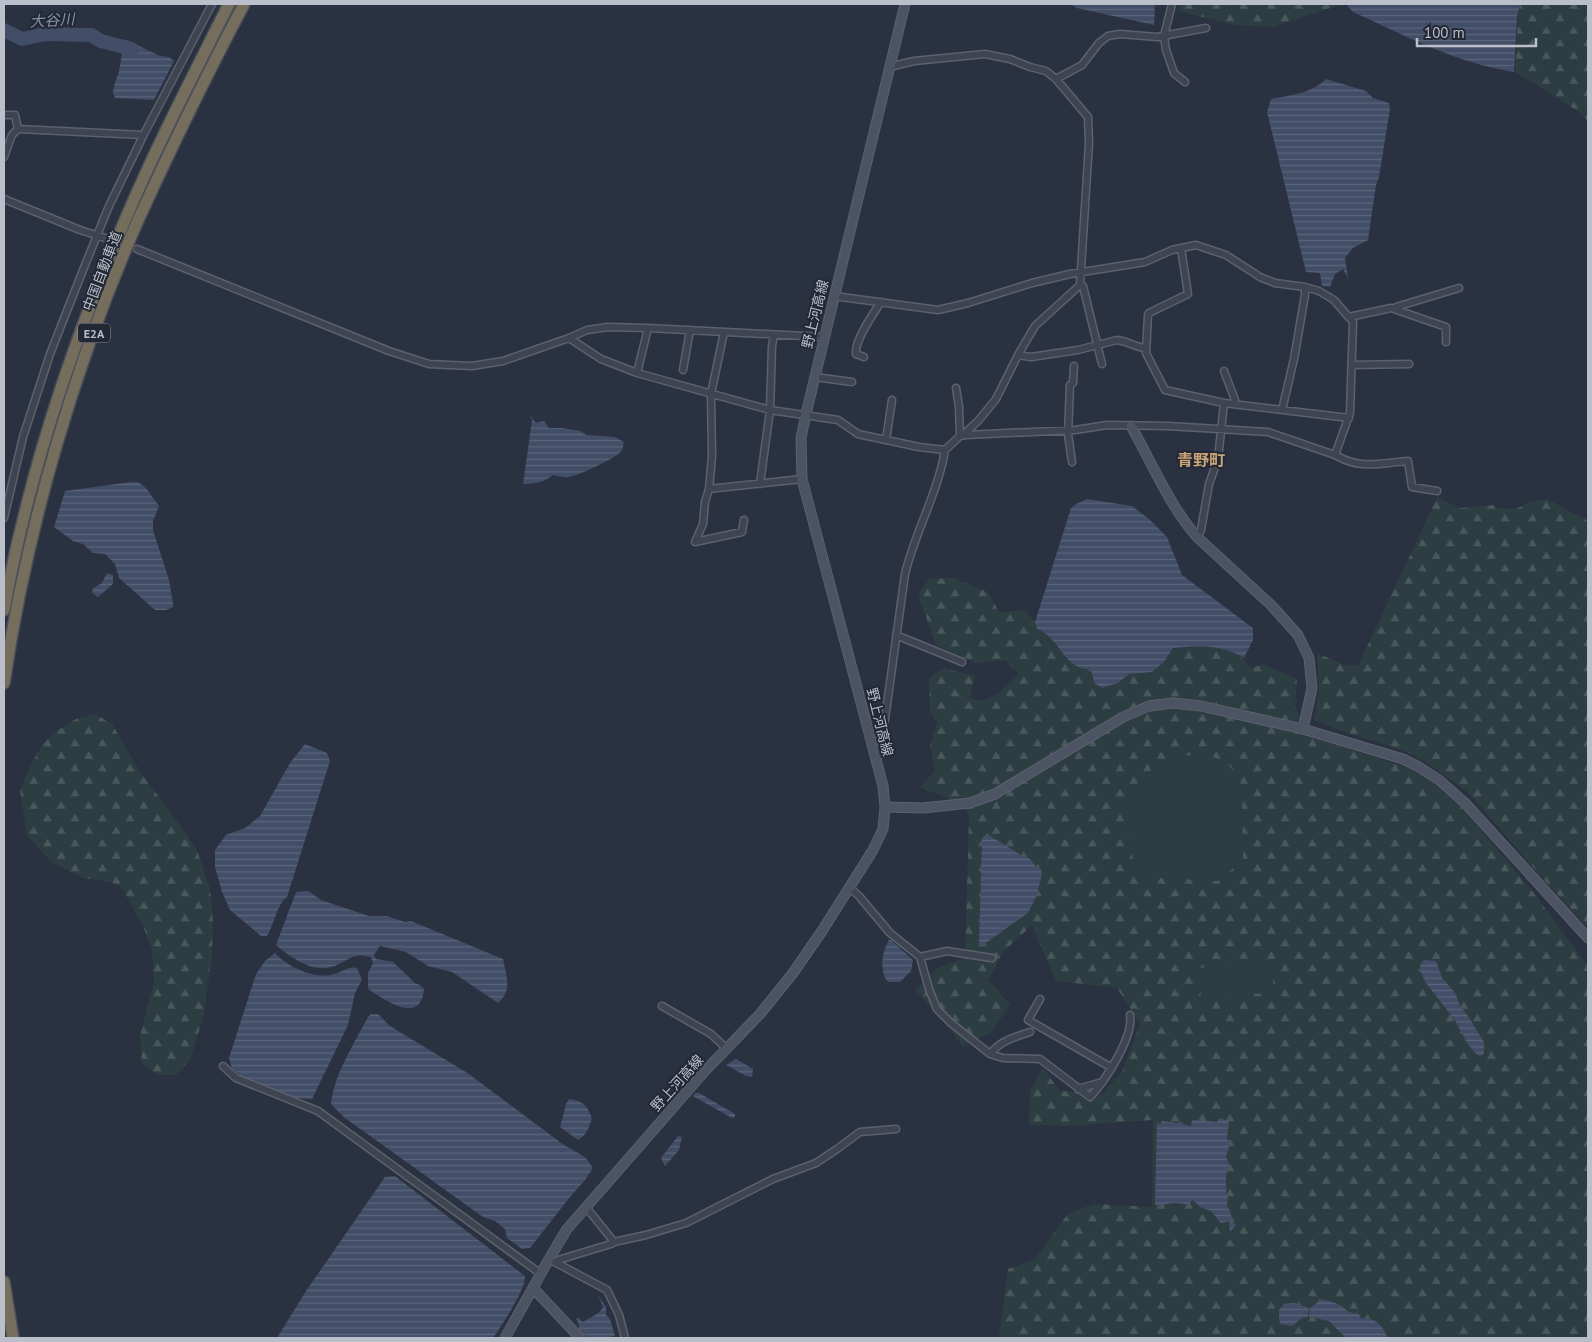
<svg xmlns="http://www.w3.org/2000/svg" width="1592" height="1342" viewBox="0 0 1592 1342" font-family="'PT Sans','Noto Sans JP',sans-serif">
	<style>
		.forest { fill: url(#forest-firs) }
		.pitch { fill: #2d3e42 }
		.water { fill: url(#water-rules) }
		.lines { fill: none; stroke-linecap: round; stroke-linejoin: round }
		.river { stroke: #424d67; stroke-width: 14 }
		.street-tunnel { stroke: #404655; stroke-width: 6; stroke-dasharray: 6 3; stroke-linecap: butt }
		.street-casing { stroke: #5c616d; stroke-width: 9 }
		.secondary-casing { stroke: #5c616d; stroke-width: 11 }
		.highway-casing { stroke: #494e5a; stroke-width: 14 }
		.street { stroke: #3e4450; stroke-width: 6 }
		.secondary { stroke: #4c5362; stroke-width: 9 }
		.highway { stroke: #756e5c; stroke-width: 11 }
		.labels { text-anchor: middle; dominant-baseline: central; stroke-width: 4; stroke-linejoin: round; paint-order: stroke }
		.shield { fill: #232835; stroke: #8d929d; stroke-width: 1 }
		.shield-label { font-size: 12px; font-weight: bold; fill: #bbbfca }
		.street-label { font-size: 14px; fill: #bbbfca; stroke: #232835 }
		.water-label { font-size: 15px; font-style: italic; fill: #8693ae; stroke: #232835 }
		.quarter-label { font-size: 16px; font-weight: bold; fill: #caa376; stroke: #232835 }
	</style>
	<defs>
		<pattern id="forest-firs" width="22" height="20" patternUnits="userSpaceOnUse" patternTransform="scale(1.25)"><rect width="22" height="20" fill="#2d3e42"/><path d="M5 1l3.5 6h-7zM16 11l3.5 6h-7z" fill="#4a585c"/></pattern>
		<pattern id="water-rules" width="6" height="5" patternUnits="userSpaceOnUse" patternTransform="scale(1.25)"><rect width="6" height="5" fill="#424d67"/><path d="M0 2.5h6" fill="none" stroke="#5b657b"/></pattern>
	</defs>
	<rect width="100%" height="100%" fill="#2a3140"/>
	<path class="forest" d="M1180,4H1343L1272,27L1234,25L1179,11Z
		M1520,4H1588V121L1576,110L1515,72L1518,18Z
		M1437,498L1461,508L1494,505L1496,508L1516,509L1531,501L1547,499L1588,521V927L1544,880L1469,793L1426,762L1405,751L1336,729L1315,720L1319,686L1317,653L1344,665L1358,666Z
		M953,578L988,592L999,612L1024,610L1035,622L1037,629C1061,638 1064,670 1091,669L1093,683L1102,688L1118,683L1129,674L1152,672L1164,662L1173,649C1200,646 1233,642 1251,668L1263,664L1297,679L1295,707L1310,737L1402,766L1424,776L1464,810L1533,892L1588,966V1338H999L1008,1269L1035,1259L1067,1215L1093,1204L1152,1207L1153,1120L1066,1126L1029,1125L1030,1091L1043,1068L1060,1091L1102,1094L1122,1072L1140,1024L1117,988L1056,981L1032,925L1003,952L988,980L1010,1004L992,1032L963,1047L940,1016L915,990L936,969L965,958L969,816L963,804L920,787L935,771L930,745L937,723L930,711L929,678L943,668L975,676L970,698L983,701L999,693L1019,674L1005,660L976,663L936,645L918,595L929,579Z
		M95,714L112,724L141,773L186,833L198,853L210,889L213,922L212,956L203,1018L190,1060L176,1075H159L142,1065L140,1035L154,983L152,949L143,926L122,888L111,882L83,878L51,862L27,835L20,790L31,765L42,745L55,732L76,719Z"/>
	<path class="pitch" d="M1201,753L1224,761L1239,776L1242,794L1243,860L1217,881L1147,877L1133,858L1128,815L1134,787L1155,766L1180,757Z
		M1271,961L1274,992L1201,999L1198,968Z"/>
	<path class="water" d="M1070,4H1155L1154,25L1077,8Z
		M1346,4H1520L1517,18L1514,72C1456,63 1406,36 1353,12Z
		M127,40L160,56L169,57L174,61L154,100L115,98L113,93L114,86L119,71L124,42Z
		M1326,79L1366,91L1373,98L1389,103L1390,109L1379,177L1376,185L1368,240L1353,248L1345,258L1348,278L1343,269L1335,274L1330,287L1322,286L1320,273L1306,272L1267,112L1271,99C1292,95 1310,94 1326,79Z
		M530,415L536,423L544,421L549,428H562L581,431L586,435L615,437L624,442C623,445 623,448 622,450C619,457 578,476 569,477C564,478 558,476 553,475C545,482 534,484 523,484L532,420Z
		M131,482H138L146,488L159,506L153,521V530L169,580L173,603V607L166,610H155L119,578L115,564L105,554L93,553L83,544L73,541L54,527L65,491Z
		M1087,499L1132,506L1149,519L1167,537L1182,575L1253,628V640L1244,658C1220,644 1200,646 1173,648L1164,662L1152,672L1129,674L1118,683L1102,688L1094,683L1091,669C1063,670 1061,638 1037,629L1035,622L1071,508L1076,504Z
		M107,573L113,575V584L98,597L92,593L93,588L102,583Z
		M305,744L327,753L330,761L287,897C277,904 274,925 267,936H261L230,910L222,892L215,867V850L226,835L245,828L260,816L290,763Z
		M987,834L1021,855L1030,859L1036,867L1040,868L1042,874L1036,897L1028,913L983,945H979L982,838Z
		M308,891L321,900L369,916H387L405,922L411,921L503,959C506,976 513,990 498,1003L452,972L428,966L406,952L380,946L374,955L376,959L393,962L415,983L420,985L424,989C421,1026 385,1000 368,989V973L373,963L371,957C354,953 353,957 339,964C316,976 294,960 276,945L296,892Z
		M889,940H891L913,960L911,971L900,982H888C879,972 882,951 889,940Z
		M275,953C288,967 315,980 334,974C343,972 348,966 357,968L362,980L355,993L348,1025L312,1099L295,1098L244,1078L232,1068L229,1058L256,974L265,961Z
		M1424,960L1436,961L1442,978L1456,994L1459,1004L1470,1019L1484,1042V1054L1480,1056L1474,1052L1467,1043L1455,1020L1426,983L1421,973L1420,965Z
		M371,1014H378L390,1026L469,1074L564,1145L585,1157L593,1168L585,1180L570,1197L530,1248L522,1249L507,1238L505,1229L495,1221L483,1217L345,1118L331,1104C334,1074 354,1044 368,1017Z
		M736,1059L753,1069L752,1077L746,1076L726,1065Z
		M695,1093H699L735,1114V1117L732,1118L693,1096Z
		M569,1099C583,1101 587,1105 592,1118C590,1126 586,1136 578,1140L560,1127L566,1104Z
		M1219,1118L1229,1121L1227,1139L1230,1143L1226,1157C1232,1168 1227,1167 1226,1177C1225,1182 1227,1188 1226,1193L1228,1197L1227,1206L1231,1212V1220L1236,1225L1230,1232L1229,1221L1221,1223L1211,1211L1200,1207L1193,1200L1188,1205C1180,1202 1166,1202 1159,1207L1155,1204L1157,1123L1160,1124L1162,1121L1177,1123L1181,1122L1185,1125L1191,1126L1192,1120L1217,1122Z
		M678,1136L682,1137L679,1150L665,1166L661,1158Z
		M395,1176L525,1276C526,1289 501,1327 493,1338H277L306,1291L385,1177Z
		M598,1295L606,1307V1315L610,1319L615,1336L607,1338H588L579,1329V1325L576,1318H579L583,1322C590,1317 599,1315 603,1307Z
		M1319,1299C1325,1300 1334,1302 1340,1305C1346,1309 1350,1315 1358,1313L1361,1318C1378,1319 1380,1323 1388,1338H1346L1329,1321L1309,1317L1310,1308L1317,1303Z
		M1294,1303L1309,1308L1308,1317L1302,1318L1292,1326L1281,1324L1279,1320V1310L1284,1304Z"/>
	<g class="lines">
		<path class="river" d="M4,30L22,39L45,34L91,35L101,41L132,49"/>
		<path class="street-tunnel" d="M105,238L137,249"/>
		<g class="street-casing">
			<path id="street" d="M1172,4L1164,36L1166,50L1174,73L1185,82
				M889,67L914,61L985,54L1010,59L1030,67L1046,71L1056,79L1088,117L1089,143L1080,285L1035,326L1018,355L996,399L978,421L966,432V435
				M1056,79L1082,65L1099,43L1108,36L1120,34L1157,37L1206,28
				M4,115H15L18,129L12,135L4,157
				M18,129L143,135
				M4,199L80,230L105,238
				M1181,248L1188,294L1149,313L1148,315L1146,353L1165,390L1224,403L1349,418
				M137,249L389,351L429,364L472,366L503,361L569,338L587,330L608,327L648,328L823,337
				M1080,285L1083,286L1102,364
				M1394,309L1396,307L1459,288
				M1349,317L1391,308L1446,327V342
				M569,338L601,359L637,373L770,410L838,420L858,434L919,447L945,450L960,436L966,435L1075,430L1107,425L1168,426L1268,432L1335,455L1350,413L1353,322L1334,300L1319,291L1305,287L1275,283L1260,277L1226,255L1196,245L1172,250L1145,262L1070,274L1032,283L968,303L938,310L834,296
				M1018,355L1031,357L1078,350L1117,340C1127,341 1135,347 1145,348
				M864,357L856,354C854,341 873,314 881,302
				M1352,365L1409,364
				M683,370L690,330
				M1224,371L1235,400L1234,404
				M637,373L648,328
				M815,377L852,382
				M956,388L959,407L960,436
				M1282,410L1294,359L1305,295V287
				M886,440L892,400
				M1335,455C1361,470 1379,463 1408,461L1412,487L1437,491
				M1072,462L1068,434L1070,385L1073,383L1074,366
				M760,484L770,410L772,346L774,335
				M709,489L802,479
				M4,518L23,437L50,354L85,265L109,206L144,134L212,4
				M1197,537L1201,530L1209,484L1218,459L1224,403
				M695,542L703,524L705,502L709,489L712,456L711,394L724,332
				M695,542L742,532L744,520
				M896,635L962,662
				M875,759L880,755L905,574C915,532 938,493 945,450
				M850,888L859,896L890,933L920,957L929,989L937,1009L951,1023L990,1054L1003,1058L1040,1059L1090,1097C1105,1081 1134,1037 1130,1015
				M920,957L947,951L992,958
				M1040,999L1028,1020L1112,1068
				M662,1006L711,1034L727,1049
				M990,1054C1000,1041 1015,1037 1030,1032
				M223,1066L236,1078L318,1111L541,1274
				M1078,1089L1099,1083H1102
				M586,1207L614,1242L646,1235L686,1223L773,1179L816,1163L837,1149L860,1132L896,1129
				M549,1259L607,1290L619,1315L625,1338
				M557,1262L558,1260L611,1244L614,1242"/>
		</g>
		<g class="secondary-casing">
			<path id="secondary" d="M1131,426C1152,463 1169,505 1197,537L1271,605L1298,635L1309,658L1312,688L1303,729
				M885,807L923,808L970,803L995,794L1123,717L1149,706L1173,703L1201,706L1303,729L1403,759L1419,767L1439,780L1465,803L1588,938
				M533,1288L580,1338
				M505,1338L549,1259L567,1229L705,1071L760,1014L793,973L822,931L873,850L883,829L885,807L883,786L802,479L801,438L806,414L905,4"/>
		</g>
		<g class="highway-casing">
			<path id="highway" d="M4,610C9,583 14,556 21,529C46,422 83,318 126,218C157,145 194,74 229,4
				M4,683C27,526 75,363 139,218C172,146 207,74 244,4
				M4,1282L13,1338"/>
		</g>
		<use href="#street" class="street"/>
		<use href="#secondary" class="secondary"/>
		<use href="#highway" class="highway"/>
	</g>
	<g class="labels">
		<rect class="shield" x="78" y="323.5" width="32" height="19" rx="4"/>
		<g class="shield-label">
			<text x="94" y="333">E2A</text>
		</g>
		<g class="street-label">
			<text transform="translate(102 271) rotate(-69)">中国自動車道</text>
			<text transform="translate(815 314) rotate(-76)">野上河高線</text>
			<text transform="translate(880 722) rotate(76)">野上河高線</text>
			<text transform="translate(677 1083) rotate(-48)">野上河高線</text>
		</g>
		<g class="water-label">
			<text transform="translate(52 20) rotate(-3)">大谷川</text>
		</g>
		<g class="quarter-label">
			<text x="1201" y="460">青野町</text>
		</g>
	</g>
	<rect width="1592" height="1342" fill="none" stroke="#bbbfca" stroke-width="10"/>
	<path d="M1417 38v8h119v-8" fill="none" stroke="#bbbfca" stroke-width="2.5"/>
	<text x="1424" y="38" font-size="15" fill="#bbbfca" stroke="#232835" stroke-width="4" paint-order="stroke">100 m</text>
</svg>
